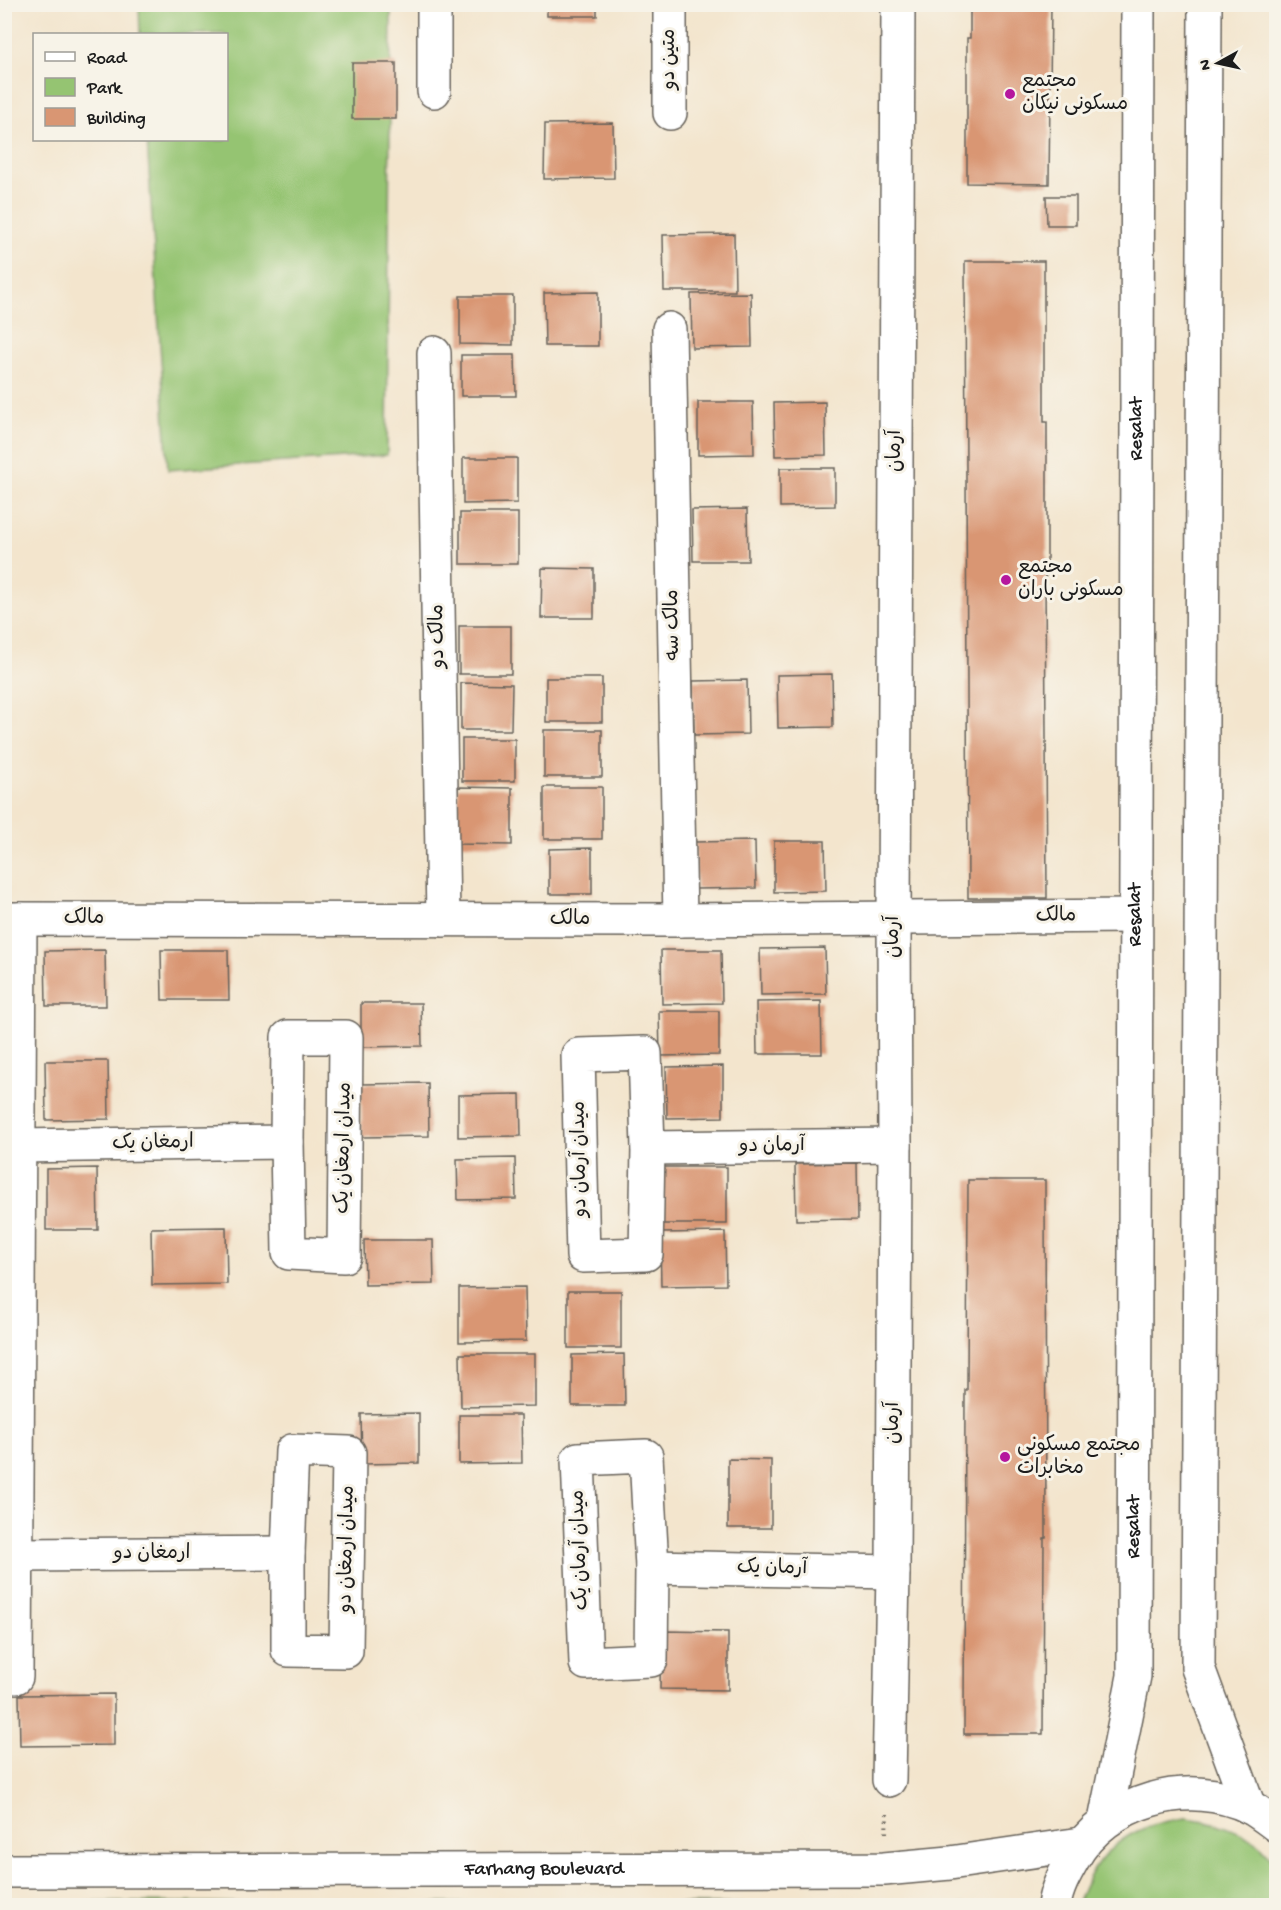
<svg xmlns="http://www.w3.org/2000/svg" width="1281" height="1910" viewBox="0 0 1281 1910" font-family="'Gochi Hand','Playpen Sans Arabic',sans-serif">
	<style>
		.green { fill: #95c472; stroke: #587047; stroke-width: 1.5 }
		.building { fill: #d99673 }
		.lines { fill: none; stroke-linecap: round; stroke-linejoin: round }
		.minor-casing { stroke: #67625a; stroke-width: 36 }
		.major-casing { stroke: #67625a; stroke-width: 36 }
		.path { stroke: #67625a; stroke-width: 4; stroke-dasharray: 1.5 4.5; stroke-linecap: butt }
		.minor { stroke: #fff; stroke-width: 33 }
		.major { stroke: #fff; stroke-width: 33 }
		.poi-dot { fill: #b5179e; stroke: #f7f3e8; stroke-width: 2 }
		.labels { text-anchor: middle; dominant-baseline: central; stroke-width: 6; stroke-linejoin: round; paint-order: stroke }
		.street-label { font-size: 20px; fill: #1c1c1c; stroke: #f7f3e8 }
		.poi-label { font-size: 20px; fill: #1c1c1c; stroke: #f7f3e8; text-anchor: start }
	</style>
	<rect width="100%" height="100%" fill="#f7f3e8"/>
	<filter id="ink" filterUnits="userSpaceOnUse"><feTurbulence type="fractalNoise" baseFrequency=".0167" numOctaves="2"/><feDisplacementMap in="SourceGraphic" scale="12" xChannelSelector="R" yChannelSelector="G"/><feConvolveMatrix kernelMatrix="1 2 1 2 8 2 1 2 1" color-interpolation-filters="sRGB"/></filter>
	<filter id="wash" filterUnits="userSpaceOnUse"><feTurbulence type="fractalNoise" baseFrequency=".008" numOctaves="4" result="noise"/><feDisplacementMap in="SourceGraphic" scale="24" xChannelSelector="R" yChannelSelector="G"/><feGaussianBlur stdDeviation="1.35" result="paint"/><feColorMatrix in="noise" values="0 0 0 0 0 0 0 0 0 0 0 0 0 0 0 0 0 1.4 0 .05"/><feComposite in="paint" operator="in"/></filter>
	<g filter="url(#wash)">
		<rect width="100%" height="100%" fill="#f3e5cd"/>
		<path class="green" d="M139,5H391L387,455L168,470L147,140H226V34H140Z
			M1186,1818C1221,1822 1257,1834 1276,1865V1905H1077C1096,1850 1129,1825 1186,1818Z
			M5,1902L1010,1905H1014L5,1906Z"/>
		<g id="blocks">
			<path class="building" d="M547,4H597V16H547Z
				M970,4H1051L1049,184L967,183V38H970Z
				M352,63H396V119H352Z
				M613,123L614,178L544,179L545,124Z
				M1046,196H1076V225H1047Z
				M734,234L735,291H664L663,235Z
				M965,261H1044V422H1047V575H1045L1047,898H968Z
				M598,292V346H545L544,293Z
				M751,293L752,347L692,348L691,294Z
				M460,296H513V345L460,344Z
				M461,355H515L516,396H461Z
				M698,402H753L754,454L698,455Z
				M825,402L826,455L775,456L774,403Z
				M463,458H517V503L463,504Z
				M780,468H835V506L780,507Z
				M747,509L748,561H693L692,510Z
				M460,513H518V564H460Z
				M542,568L594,569V618H541Z
				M459,626H511V674H459Z
				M832,674L833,727L778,728L777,675Z
				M546,678H602V722H546Z
				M747,680L748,734L694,735L693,681Z
				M461,683L512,684L511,730H461Z
				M544,730H602V777H544Z
				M462,739H515V781H462Z
				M458,787L512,788V845L458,844Z
				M544,787H602V839H544Z
				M755,841L756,888L696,889L695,842Z
				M774,841H825L826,891L774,892Z
				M592,848V894H549V849Z
				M825,948L826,994L761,995L760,949Z
				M105,950L106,1006H46L45,951Z
				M161,950H228L229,1000H162Z
				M661,950H721L722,1003L662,1004Z
				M821,1001L822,1054H757L756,1002Z
				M361,1003H421L422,1046L361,1047Z
				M659,1011H719V1055L660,1056Z
				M45,1061H108L109,1119L46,1120Z
				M723,1066V1117L667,1118L666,1067Z
				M428,1083L429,1136L362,1137L361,1084Z
				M520,1094L521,1136L458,1137V1095Z
				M515,1158L516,1199L458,1200L457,1159Z
				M857,1163L858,1219L796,1220L795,1164Z
				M663,1167H727V1224H663Z
				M97,1168L98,1230H46V1169Z
				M968,1180H1045L1046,1538H1044L1043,1734H964L965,1390H967Z
				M226,1227L227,1284L152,1285L151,1228Z
				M725,1232L726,1285L661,1286L660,1233Z
				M364,1240H433L434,1284L365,1285Z
				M525,1287L526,1341L459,1342V1288Z
				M568,1291H621V1348H568Z
				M460,1354H535V1406L461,1407Z
				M624,1354L625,1406H572V1355Z
				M419,1413V1463L362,1464L361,1414Z
				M459,1415H521L522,1463L459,1464Z
				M728,1459L771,1460V1528H728Z
				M661,1631L728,1632V1690L660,1689Z
				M114,1694V1745L20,1746L19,1695Z"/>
		</g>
	</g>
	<g filter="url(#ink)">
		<use href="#blocks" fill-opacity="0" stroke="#67625a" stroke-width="1.5"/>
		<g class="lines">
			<g class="minor-casing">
				<g id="minor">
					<path d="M434,4V91"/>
					<path d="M670,4V113"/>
					<path d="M1205,4L1198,1668L1249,1807"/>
					<path d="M669,329L680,920"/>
					<path d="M434,353L443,920"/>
					<path d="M4,919L680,920L1135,916"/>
					<path d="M288,1037H346L344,1256L289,1253L287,1142Z"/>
					<path d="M645,1053L648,1148L646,1254L583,1256L578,1055Z"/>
					<path d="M19,1146L287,1142"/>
					<path d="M648,1148L895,1145"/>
					<path d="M292,1451L349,1453L346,1651L288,1650V1553Z"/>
					<path d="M646,1456L652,1567L651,1660L586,1663L578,1459Z"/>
					<path d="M17,1555L288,1553"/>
					<path d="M652,1567L893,1572"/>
					<path d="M16,1677L20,919"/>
					<path d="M889,1780L893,1572L895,1145L894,919L898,4"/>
					<path id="s1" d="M1105,1821L1134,1676L1138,4"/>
				</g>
			</g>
			<g class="major-casing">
				<g id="major">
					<path id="s2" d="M4,1871L884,1869L950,1863L1081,1844"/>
					<path d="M1054,1906C1056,1889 1065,1873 1073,1859C1106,1800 1189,1777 1250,1807C1259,1812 1268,1819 1276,1825"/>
				</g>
			</g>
			<path class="path" d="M886,1833L887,1814"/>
			<use href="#minor" class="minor"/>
			<use href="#major" class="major"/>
		</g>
	</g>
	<g class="poi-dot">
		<circle cx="1010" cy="94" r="6"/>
		<circle cx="1006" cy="580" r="6"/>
		<circle cx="1005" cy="1457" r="6"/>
	</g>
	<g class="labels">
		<g class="street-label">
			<text transform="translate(670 59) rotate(-90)">متین دو</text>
			<text stroke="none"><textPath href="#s1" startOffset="1395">Resalat</textPath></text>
			<text transform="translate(896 451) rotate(-90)">آرمان</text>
			<text transform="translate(674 625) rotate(-91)">مالک سه</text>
			<text transform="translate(439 636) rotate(-91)">مالک دو</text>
			<text stroke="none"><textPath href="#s1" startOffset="909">Resalat</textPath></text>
			<text transform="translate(1056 917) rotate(-1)">مالک</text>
			<text x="84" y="919">مالک</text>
			<text x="570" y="920">مالک</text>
			<text transform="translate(894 937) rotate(-90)">آرمان</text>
			<text transform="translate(153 1144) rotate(-1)">ارمغان یک</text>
			<text transform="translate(772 1147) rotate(-1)">آرمان دو</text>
			<text transform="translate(345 1148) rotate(-89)">میدان ارمغان یک</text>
			<text transform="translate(581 1159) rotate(-91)">میدان آرمان دو</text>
			<text transform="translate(894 1423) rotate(-90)">آرمان</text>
			<text stroke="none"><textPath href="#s1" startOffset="297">Resalat</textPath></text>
			<text transform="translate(348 1549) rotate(-89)">میدان ارمغان دو</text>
			<text transform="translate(581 1550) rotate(-92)">میدان آرمان یک</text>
			<text x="152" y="1554">ارمغان دو</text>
			<text transform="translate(772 1569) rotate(1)">آرمان یک</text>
			<text stroke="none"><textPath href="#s2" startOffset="540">Farhang Boulevard</textPath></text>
		</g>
		<g class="poi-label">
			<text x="1022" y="82">مجتمع<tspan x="1022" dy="23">مسکونی نیکان</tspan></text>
			<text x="1018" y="568">مجتمع<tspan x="1018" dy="23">مسکونی باران</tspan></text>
			<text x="1017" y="1446">مجتمع مسکونی<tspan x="1017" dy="23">مخابرات</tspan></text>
		</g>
	</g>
	<rect width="1281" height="1910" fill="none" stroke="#f7f3e8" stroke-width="24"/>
	<rect x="33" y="33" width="195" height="108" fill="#f7f3e8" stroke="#9f9d96" stroke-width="1.5"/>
	<rect x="45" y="52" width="30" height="9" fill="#ffffff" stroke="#9f9d96" stroke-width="1.5"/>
	<text x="87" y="63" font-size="18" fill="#1c1c1c">Road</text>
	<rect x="45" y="78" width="30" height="18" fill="#95c472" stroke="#9f9d96" stroke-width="1.5"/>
	<text x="87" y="93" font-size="18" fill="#1c1c1c">Park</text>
	<rect x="45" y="108" width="30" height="18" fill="#d99673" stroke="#9f9d96" stroke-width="1.5"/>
	<text x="87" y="123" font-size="18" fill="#1c1c1c">Building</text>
	<g transform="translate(1218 63) rotate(262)" stroke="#f7f3e8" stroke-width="4.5" paint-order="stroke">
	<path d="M0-4.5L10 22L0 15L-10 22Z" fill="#1c1c1c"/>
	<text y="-9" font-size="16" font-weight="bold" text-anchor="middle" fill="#1c1c1c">N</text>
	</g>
</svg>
